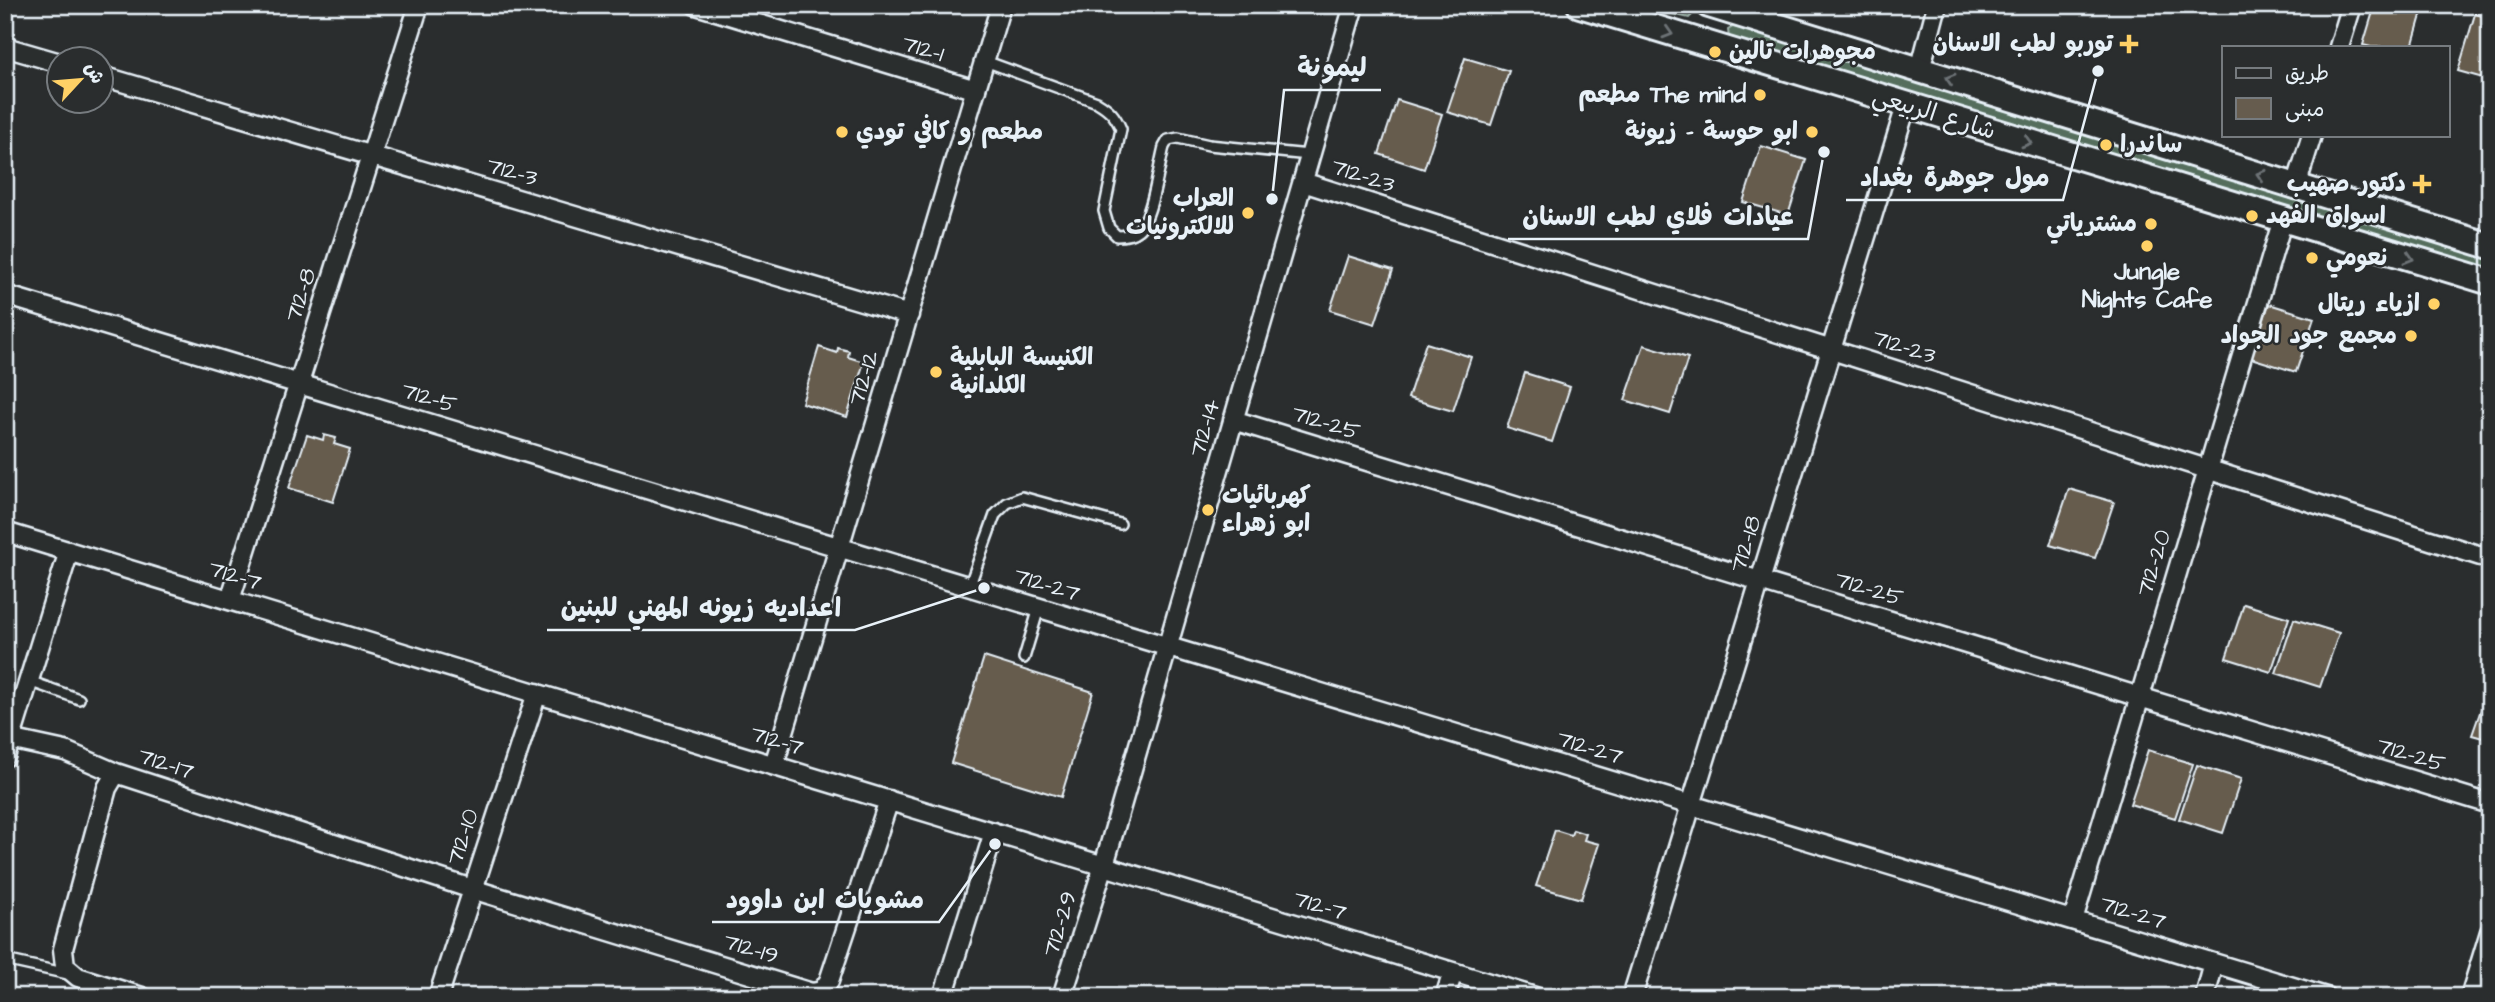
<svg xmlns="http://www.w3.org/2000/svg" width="2495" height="1002" viewBox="0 0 2495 1002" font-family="'Architects Daughter','Playpen Sans Arabic',sans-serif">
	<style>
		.grass { fill: #546e5d; stroke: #9eb0aa; stroke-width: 2 }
		.building { fill: #665c4e; stroke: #e8f1f8; stroke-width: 2 }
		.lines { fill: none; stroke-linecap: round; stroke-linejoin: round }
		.lane-casing { stroke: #e8f1f8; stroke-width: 14 }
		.street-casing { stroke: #e8f1f8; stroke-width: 23 }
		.secondary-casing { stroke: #e8f1f8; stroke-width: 30 }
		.lane { stroke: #2a2d2e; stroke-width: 9 }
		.street { stroke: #2a2d2e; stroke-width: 18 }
		.secondary { stroke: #2a2d2e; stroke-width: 24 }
		.oneway { stroke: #6c7275 }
		.poi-dot { fill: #ffd166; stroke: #2a2d2e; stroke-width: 2.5 }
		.labels { text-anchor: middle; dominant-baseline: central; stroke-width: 5; stroke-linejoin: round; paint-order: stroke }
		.poi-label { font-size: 24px; font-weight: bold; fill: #e8f1f8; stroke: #2a2d2e; text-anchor: end }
		.street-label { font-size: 24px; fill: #e8f1f8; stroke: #2a2d2e }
		.leader { fill: none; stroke: #e8f1f8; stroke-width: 2.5 }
		.callout-dot { fill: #e8f1f8; stroke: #2a2d2e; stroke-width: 2.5 }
		.callout-label { font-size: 26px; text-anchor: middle; font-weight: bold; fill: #e8f1f8; stroke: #2a2d2e; stroke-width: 5; stroke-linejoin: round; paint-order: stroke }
	</style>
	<rect width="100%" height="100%" fill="#2a2d2e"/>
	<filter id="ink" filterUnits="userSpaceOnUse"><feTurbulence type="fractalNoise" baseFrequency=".0143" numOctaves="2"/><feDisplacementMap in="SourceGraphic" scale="14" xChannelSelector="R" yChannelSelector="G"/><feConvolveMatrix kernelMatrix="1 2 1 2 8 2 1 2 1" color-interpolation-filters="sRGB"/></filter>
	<g filter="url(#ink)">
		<path class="grass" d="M1633,5H1682L1690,9L1692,15L1689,18Z
			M1736,25L2490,256V271L1729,38L1728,30Z"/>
		<path class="building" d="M2375,5H2424L2412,47H2371L2363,45Z
			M2475,14L2490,18V80L2458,71Z
			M1465,58L1509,71L1491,125L1447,112Z
			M1397,100L1442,114L1424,169L1379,154Z
			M1761,146L1806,160L1788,215L1743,202Z
			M1348,256L1393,270L1375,324L1330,310Z
			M2269,304L2314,318L2296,372L2251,358Z
			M1426,343L1471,357L1453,411L1408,398Z
			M1644,345L1688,358L1670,414L1625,400Z
			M819,347L837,353L838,348L849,351L848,357L864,362L847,417L802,403Z
			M1525,373L1570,387L1552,442L1507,428Z
			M307,435L323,440L324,435L336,438L334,444L350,449L333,502L289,488Z
			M2069,489L2114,502L2095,558L2050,545Z
			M2244,604L2289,618L2271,672L2226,658Z
			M2294,619L2339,633L2320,687L2276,673Z
			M984,657L1093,692L1061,797L951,763Z
			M2490,684V740L2472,735Z
			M2148,750L2193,764L2175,818L2130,804Z
			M2197,765L2241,779L2223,833L2179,819Z
			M1555,830L1571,835L1573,830L1586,834L1584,840L1599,844L1581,899L1536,886Z"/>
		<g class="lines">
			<g class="lane-casing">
				<path id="lane" d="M985,61L1097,102C1109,109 1115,115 1121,129L1104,211L1109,228L1117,236C1124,236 1132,235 1138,230C1152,220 1159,165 1164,147L1168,140L1178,138L1209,145L1309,155
					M969,587L995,515L1007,503L1022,497L1120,524
					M1024,658L1039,608
					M29,681L79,699
					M5,960L68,974"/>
			</g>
			<g class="street-casing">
				<path id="street" d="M696,5L976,90
					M5,47L60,63
					M2339,47L2352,5
					M1920,70L1937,5
					M102,76L909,315
					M1303,182L2490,559
					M2296,186L2312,135
					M5,295L2326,997
					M1233,420L2490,804
					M5,532L1535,997
					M230,600L419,5
					M5,738L65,751L116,773
					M5,757L69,551
					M774,765L1001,5
					M2073,920L2283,219
					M142,997L78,977L65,966L63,949L107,788L116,773L472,889L812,993L822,991L829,981L889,800
					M438,997L537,693
					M943,997L994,832
					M1062,997L1104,865L1354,5
					M1445,997L1453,972
					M1632,997L1906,106
					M2205,997L2214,963
					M2470,997L2490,932"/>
			</g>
			<g class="secondary-casing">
				<path id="secondary" d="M1580,5L2490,282
					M1709,5L2490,246"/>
			</g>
			<use href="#lane" class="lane"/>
			<use href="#street" class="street"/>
			<use href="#secondary" class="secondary"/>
		</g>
		<defs><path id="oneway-chevron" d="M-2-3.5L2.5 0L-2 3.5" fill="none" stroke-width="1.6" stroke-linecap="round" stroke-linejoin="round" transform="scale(1.75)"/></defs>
		<g class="oneway">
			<use href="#oneway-chevron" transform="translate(1668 33) rotate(17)"/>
			<use href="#oneway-chevron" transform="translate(1950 79) rotate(-163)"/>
			<use href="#oneway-chevron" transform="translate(2027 142) rotate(17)"/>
			<use href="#oneway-chevron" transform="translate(2261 175) rotate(-163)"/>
			<use href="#oneway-chevron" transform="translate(2409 258) rotate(17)"/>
		</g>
	</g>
	<g class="poi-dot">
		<path d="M2125.5 33.5h7v7h7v7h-7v7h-7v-7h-7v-7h7z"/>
		<circle cx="1715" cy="52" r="7"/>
		<circle cx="1760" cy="95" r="7"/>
		<circle cx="842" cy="132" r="7"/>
		<circle cx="1812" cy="132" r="7"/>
		<circle cx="2106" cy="145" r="7"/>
		<path d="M2418.5 173.5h7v7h7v7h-7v7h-7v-7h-7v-7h7z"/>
		<circle cx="1248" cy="213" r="7"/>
		<circle cx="2252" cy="216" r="7"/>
		<circle cx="2151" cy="224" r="7"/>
		<circle cx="2147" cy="246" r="7"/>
		<circle cx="2312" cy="258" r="7"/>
		<circle cx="2434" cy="304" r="7"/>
		<circle cx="2411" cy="336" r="7"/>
		<circle cx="936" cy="372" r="7"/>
		<circle cx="1208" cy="510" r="7"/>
	</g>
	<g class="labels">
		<g class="poi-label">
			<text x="2113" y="44">توربو لطب الاسنان</text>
			<text x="1729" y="52" text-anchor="start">مجوهرات تالين</text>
			<text x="1746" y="95">مطعم The mind</text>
			<text x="856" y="132" text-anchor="start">مطعم و كافي تودي</text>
			<text x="1798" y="132">ابو حوسة - زيونة</text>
			<text x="2120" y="145" text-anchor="start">ساندرا</text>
			<text x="2406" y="184">دكتور صهيب</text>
			<text x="1234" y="199">العراب<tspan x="1234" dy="28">للالكترونيات</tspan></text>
			<text x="2266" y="216" text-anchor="start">اسواق الفهد</text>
			<text x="2137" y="224">مشترياتي</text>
			<text x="2326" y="258" text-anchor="start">نعومي</text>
			<text x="2147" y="272" text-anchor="middle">Jungle<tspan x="2147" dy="28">Nights Cafe</tspan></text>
			<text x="2420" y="304">ازياء ريتال</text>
			<text x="2397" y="336">مجمع جود الجواد</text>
			<text x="950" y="358" text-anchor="start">الكنيسة البابلية<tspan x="950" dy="28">الكلدانية</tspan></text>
			<text x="1222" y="496" text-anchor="start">كهربائيات<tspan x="1222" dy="28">ابو زهراء</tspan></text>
		</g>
		<g class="street-label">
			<text transform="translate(923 49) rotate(17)">712-1</text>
			<text transform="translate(1934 114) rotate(17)">شارع الربيعي</text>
			<text transform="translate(512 172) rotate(16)">712-3</text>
			<text transform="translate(1363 176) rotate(18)">712-23</text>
			<text transform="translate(301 295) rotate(-72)">712-8</text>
			<text transform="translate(1904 347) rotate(18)">712-23</text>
			<text transform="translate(864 378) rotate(-73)">712-12</text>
			<text transform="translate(429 398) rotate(17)">712-5</text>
			<text transform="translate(1326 423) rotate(17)">712-25</text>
			<text transform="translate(1205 428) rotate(-74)">712-14</text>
			<text transform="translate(1746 544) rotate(-73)">712-18</text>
			<text transform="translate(2154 563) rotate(-73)">712-20</text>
			<text transform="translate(235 576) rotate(17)">712-7</text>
			<text transform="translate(1047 585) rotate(17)">712-27</text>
			<text transform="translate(1869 589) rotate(17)">712-25</text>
			<text transform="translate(777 741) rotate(17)">712-7</text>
			<text transform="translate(1590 748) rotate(17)">712-27</text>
			<text transform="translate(2411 755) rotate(17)">712-25</text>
			<text transform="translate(166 764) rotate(18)">712-17</text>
			<text transform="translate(463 837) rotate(-72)">712-10</text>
			<text transform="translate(1320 906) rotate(17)">712-7</text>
			<text transform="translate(2133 913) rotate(17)">712-27</text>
			<text transform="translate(1060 924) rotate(-73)">712-29</text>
			<text transform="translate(751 949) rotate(17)">712-19</text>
		</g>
	</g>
	<path class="leader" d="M1272 199L1284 90H1381M2098 71L2063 200H1846M1824 152L1808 239H1508M984 588L855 630H547M995 844L939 922H712"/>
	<g class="callout-dot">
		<circle cx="1272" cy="199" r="7"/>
		<circle cx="2098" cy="71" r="7"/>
		<circle cx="1824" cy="152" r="7"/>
		<circle cx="984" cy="588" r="7"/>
		<circle cx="995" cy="844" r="7"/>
	</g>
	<g class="callout-label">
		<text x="1332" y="76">ليمونة</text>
		<text x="1955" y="186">مول جوهرة بغداد</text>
		<text x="1658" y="225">عيادات فلاي لطب الاسنان</text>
		<text x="701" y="616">اعداديه زيونه المهني للبنين</text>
		<text x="825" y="908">مشويات ابن داوود</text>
	</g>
	<rect width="2495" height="1002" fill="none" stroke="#2a2d2e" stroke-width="28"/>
	<rect x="14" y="14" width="2467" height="974" fill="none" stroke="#e8f1f8" stroke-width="2.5" filter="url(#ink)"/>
	<rect x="2222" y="46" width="228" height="91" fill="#2a2d2e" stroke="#767b7f" stroke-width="2"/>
	<rect x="2236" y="68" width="35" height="10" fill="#2a2d2e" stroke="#767b7f" stroke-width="2"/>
	<text x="2285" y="80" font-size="21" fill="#e8f1f8">طريق</text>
	<rect x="2236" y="98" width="35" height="21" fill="#665c4e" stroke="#767b7f" stroke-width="2"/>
	<text x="2285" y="116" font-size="21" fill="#e8f1f8">مبنى</text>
	<g transform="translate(80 80) rotate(64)"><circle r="33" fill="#2a2d2e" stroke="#767b7f" stroke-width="2"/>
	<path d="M0-5L12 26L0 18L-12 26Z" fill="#ffd166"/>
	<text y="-10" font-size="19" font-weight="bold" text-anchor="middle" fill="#e8f1f8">ش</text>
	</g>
</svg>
